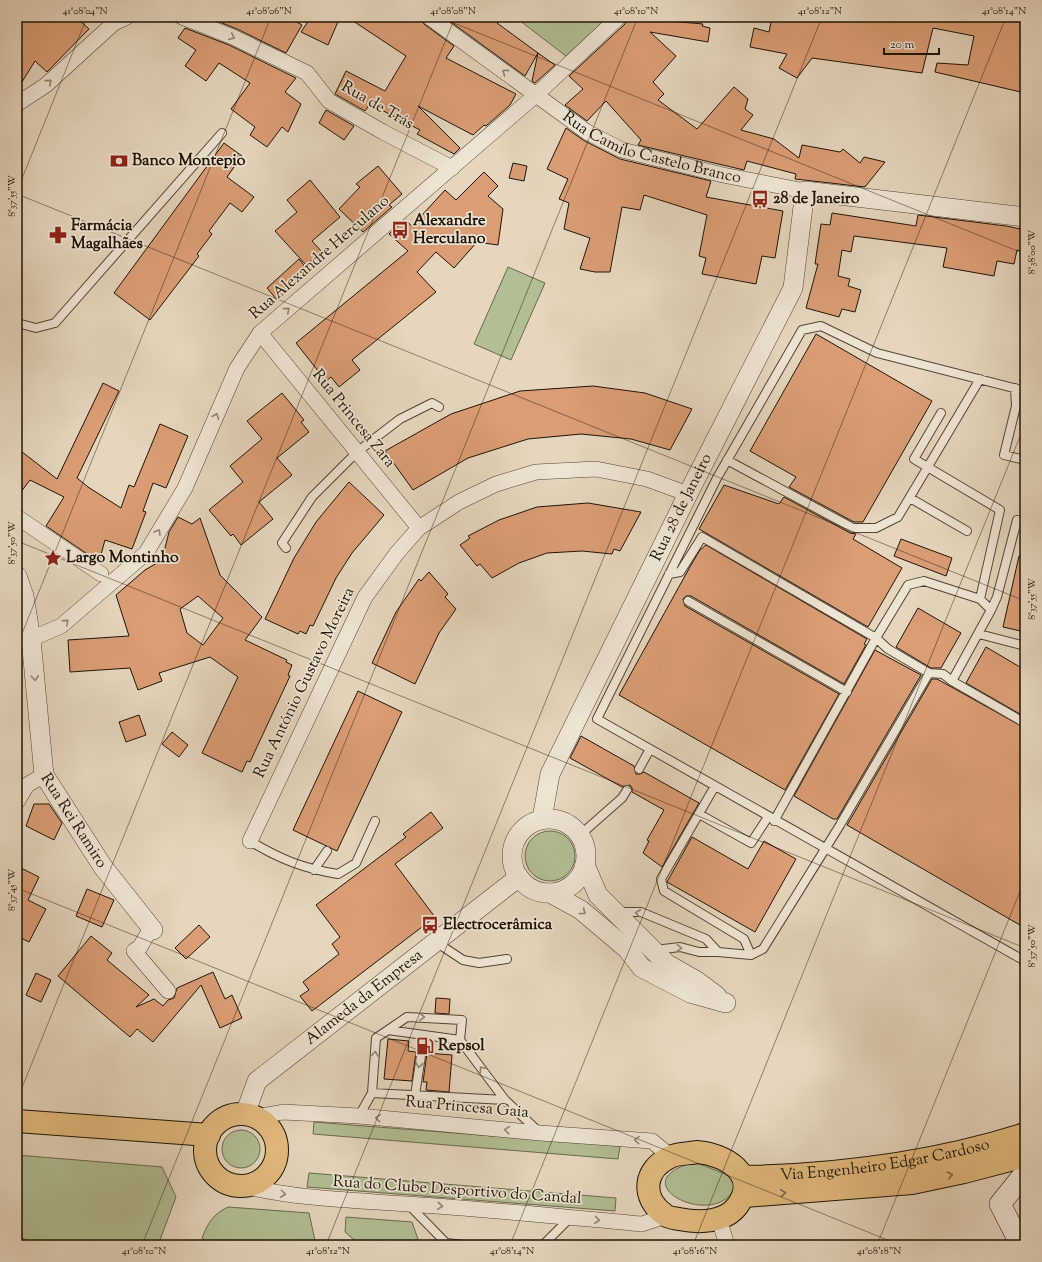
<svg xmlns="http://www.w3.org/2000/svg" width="1042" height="1262" viewBox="0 0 1042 1262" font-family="'Sorts Mill Goudy',serif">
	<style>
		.green { fill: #b2be93; stroke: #68694d }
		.building { fill: #da9d76; stroke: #1e1407; fill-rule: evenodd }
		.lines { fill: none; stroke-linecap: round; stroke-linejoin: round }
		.service-casing { stroke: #504434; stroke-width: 10 }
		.minor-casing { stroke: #504434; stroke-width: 16 }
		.tertiary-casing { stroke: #504434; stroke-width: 20 }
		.secondary-casing { stroke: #1e1407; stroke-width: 22 }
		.primary-casing { stroke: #1e1407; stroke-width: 24 }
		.service { stroke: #eee4d4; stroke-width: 8 }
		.minor { stroke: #eee4d4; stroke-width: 15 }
		.tertiary { stroke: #eee4d4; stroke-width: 19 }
		.secondary { stroke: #eee4d4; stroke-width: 21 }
		.primary { stroke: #e2bb7e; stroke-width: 22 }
		.oneway { stroke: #908678 }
		.oneway2 { stroke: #806842 }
		.ticks { fill: none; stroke: #1e1407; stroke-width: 1; stroke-opacity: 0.45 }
		.labels { text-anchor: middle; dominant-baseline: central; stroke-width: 3.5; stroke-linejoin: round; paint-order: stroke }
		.street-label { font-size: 16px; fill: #1e1407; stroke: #eee4d4 }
		.poi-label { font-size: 16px; font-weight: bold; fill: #1e1407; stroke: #eee4d4; text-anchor: start }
		.neatline { fill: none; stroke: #1e1407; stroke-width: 1.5 }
		.ticks-label { font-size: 10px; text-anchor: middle; fill: #1e1407 }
	</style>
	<rect width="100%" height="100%" fill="#e5d6bd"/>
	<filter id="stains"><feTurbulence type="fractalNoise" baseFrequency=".005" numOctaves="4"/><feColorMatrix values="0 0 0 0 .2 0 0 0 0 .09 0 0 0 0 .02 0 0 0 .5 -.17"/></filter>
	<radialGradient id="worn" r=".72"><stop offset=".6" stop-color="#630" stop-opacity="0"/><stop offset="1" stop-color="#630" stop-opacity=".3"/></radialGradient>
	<path class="green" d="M515,17H608L566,56Z
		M508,267L545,283L511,360L474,344Z
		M525 856a25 25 0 1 1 50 0a25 25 0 1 1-50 0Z
		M314,1122L620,1146L618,1159L313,1134Z
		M222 1149a19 19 0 1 1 38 0a19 19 0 1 1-38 0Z
		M17,1155L162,1167L176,1197L158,1245H17Z
		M688,1164C715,1163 719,1163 736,1183C723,1233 621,1186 688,1164Z
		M309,1173L616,1198L615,1211L307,1187Z
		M228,1207L309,1213L316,1245H212L202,1238C208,1223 213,1214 228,1207Z
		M346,1217L412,1222L420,1245H360L345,1232Z"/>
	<path class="building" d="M17,17H76L89,29L47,72L35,61L17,90Z
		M207,17H288L302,25L286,53L237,29Z
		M311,17H340L328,45L301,32Z
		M347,17H420L424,24L454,46L446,58L516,94L510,105L486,126L484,125L473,135L418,106L460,148L454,154L417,134L420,130L370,104L365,111L335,94L346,71L385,91L406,56Z
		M444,17H502L497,23L538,53L525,76Z
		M628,17H673L669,21L703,24L702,26L710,28L708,42L650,32L676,56L653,82L664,94L658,100L697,129L734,87L748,99L745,109L753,115L741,130L774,139L799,158L802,145L840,152L843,149L860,163L864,157L885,162L865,187L804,180L795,179L796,174L747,161L744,170L638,145L641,140L606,101L587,121L565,105L583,89L569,76L625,24Z
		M772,17H1005L1025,22V93L935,72L937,63L968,65L974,36L933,28L922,73L812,58L797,78L779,68L787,54L750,47L754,28L769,32Z
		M185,28L229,45L296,78L285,92L301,104L288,132L282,127L267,147L250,135L255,127L231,109L250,83L219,63L206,81L185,66L196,50L178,38Z
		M538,53L555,65L535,83L532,81Z
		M326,110L354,126L344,140L319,123Z
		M566,128L583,140L620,159L711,181L706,197L783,211L775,258L762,256L756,284L702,274L706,258L699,256L707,215L644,195L640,210L622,207L610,272H595L580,269L590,238L564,229L569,203L559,199L568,179L547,169Z
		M224,143L242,156L227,177L254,197L242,212L230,203L209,231L212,234L197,254L199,256L150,320L114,293Z
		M513,163L527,166L524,181L509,178Z
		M378,166L402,194L389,205L392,207L363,232L339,209L360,187L356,184Z
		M484,172L498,186L488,196L503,209L498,245L477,242L454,268L436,252L417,272L436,292L352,360L360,370L339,387L331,377L326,381L296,343L408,251L389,234L405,220L412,226L445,190L456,200Z
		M310,180L340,217L312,241L322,252L306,265L275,231L297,212L287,200Z
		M832,213L916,226L918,215L1006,226L1025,230V252L1017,250L1014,264L997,261L994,276L943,267L947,248L854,236L851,252L842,250L838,276L850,279L848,286L861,290L855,312L842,309L839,317L806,308L818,264H815L821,224L830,225Z
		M299,259L309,272L277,300L267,288Z
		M816,334L932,401L863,522H854L789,487L796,477L750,451Z
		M103,383L119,391L77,478L88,487L121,508L129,485L134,487L160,424L188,436L166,488L153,483L143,511L146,512L132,549L105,540L99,562L46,526L64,497L30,480L17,497V448L57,479Z
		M593,386L645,393L692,409L670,450L631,439L581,434L528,439L468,458L413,490L385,451L451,414L520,391Z
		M282,393L304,420L301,422L309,432L277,458L292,475L259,502L273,519L241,545L233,534L231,536L209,510L243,482L230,466L262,439L247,421Z
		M349,482L384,515L352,553L336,578L313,626L310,625L306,634L300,631L298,634L265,619L294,558L316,522Z
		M724,485L779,504L784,497L850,533L856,534L853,539L902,568L868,627L699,529Z
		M588,503L641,512L620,551L614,549L612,554L582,551L547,553L519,563L492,578L480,564L477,566L460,545L470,538L468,536L499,520L537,507Z
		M178,517L192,524L200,518L220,575L262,617L245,640L287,660L286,662L292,665L288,675L290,676L250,762L247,761L242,772L202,753L238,677L210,657L159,673L162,681L138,690L130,668L70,672L68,640L129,636L116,595L145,570L162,560L169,532ZM198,596L223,618L203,645L187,633L180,609Z
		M901,539L952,558L946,576L894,556Z
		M706,545L867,639L864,644L866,645L844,684L691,596H686L683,599L685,606L839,694L785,790L619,695L691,565L700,550Z
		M1019,556L1025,557V632L1003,627Z
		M429,572L448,594L445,597L456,609L439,633L415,684L372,663L396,612L419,579L421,581Z
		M918,608L961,633L941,668H931L896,647Z
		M986,647L1025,670V717L966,683Z
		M875,650L921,675L837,819H833L794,796Z
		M932,679H937L1025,728V928L847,825Z
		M358,691L402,712L337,851L293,830Z
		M139,715L146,735L126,742L119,722Z
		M172,732L188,745L179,757L162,744Z
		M581,736L634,766L636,774H640L644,772L699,803L662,867L643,853L649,841L647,840L664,810L632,792V788L630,785L622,787L570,758Z
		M34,804H49L62,823L54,840L26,826Z
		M431,812L443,828L395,864L435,917L312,1011L300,996L309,990L303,982L339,954L332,944L340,937L316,905L406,837L403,834Z
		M692,837L748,869L764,841L796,859L755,932L667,882Z
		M17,866L39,877L28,900L46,909L29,942L17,936Z
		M87,889L114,900L102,927L76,916Z
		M199,925L210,937L186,959L175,948Z
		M91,936L112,953L107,960L149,995L136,1007L154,999L163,1006L168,1000L174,998L177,988L213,972L225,999L232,995L242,1018L220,1028L201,985L153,1042L137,1029L130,1037L58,976Z
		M36,973L51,980L41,1002L26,995Z
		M436,998L450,999L449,1014L435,1013Z
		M388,1039L409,1041L408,1051L416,1052L412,1081L384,1079Z
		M427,1053L452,1055L449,1092L426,1090L427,1082H423Z"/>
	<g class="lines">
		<g class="service-casing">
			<path id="service" d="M17,323L36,328L55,323L222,133
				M1015,388L1016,406L1004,455L1025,460
				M1025,391L877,353L821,326L802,330L717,478L597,719L1025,961
				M727,460L853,528H876L898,517L980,379
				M910,498L967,531
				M286,548L282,543L312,497L357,452L400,419L432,403L439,407
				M669,574L680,572L702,537L876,638L888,649L929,673
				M688,601L847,692
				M991,610L997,597L1017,520L1025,522
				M979,634L1025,646
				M952,681L1025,723
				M639,769L650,749
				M715,786L661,879L664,891L744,939L751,955
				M699,814L751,843L768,817
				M774,821L876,638L908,585L924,581L980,599
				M580,835L622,798L627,790
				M250,841C279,859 305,869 338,874L356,863L375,821
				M314,870L327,851
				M618,912H641L706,939L718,952H699L680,947L655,950
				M436,942L463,960L479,963L507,959
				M718,952L751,955L763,949L840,825L929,673L943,674L952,681L991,610L980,599L1000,510L914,459L941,413
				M388,1030L407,1017L462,1020L460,1040
				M372,1093L376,1038L388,1030L460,1040L505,1100
				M415,1095L424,1036
				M359,1116L372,1093L505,1100L538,1131
				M408,1204L446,1243L464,1245
				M543,1245L571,1217"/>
		</g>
		<g class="minor-casing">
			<g id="minor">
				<path d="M182,17L233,37L307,73L329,101L383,132L452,168"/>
				<path id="s1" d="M429,17L587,132L622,150L723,175L805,191"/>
				<path d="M17,104L46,85L114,23L127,17"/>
				<path d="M260,333L419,528"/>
				<path d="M17,517L101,574"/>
				<path d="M31,639L61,626L146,553L185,488L237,368L260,333L537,94L619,17"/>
				<path d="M17,802L27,785L44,775"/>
				<path d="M250,841L365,597L397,553L419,528L459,502L496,484L536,472L596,469L647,479L688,494"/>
				<path d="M151,928L140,947L134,951L168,991"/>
				<path d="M256,1117L283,1112L359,1116L540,1133L652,1141L670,1156"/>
				<path d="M244,1186C298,1199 352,1200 407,1204C485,1209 564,1217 642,1224L666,1216"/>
				<path d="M719,1219L727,1245"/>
			</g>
		</g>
		<g class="tertiary-casing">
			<g id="tertiary">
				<path id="s2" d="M17,576L24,596L31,639L44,775L103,867L153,930"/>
				<path id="s3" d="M542,819L550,774L688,494L793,288L805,191L1025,217"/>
				<circle cx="549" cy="856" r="37"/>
				<path d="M585,865L598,895L667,964L697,981L717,996"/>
				<path d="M550,893L581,910L627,949L642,968L690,993L726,1003"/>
				<path id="s4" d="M245,1114L257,1081L519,877"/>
			</g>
		</g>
		<g class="secondary-casing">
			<path id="secondary" d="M1021,1245L1000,1204L1025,1173"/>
		</g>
		<g class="primary-casing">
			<g id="primary">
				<circle cx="241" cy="1150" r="36"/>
				<path d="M17,1121L209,1135"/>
				<path d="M697,1152C724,1154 760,1174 738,1205C725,1223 699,1223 679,1219C675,1218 669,1218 665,1215C641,1198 643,1170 670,1157C677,1153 689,1154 697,1152Z"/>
				<path id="s5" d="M743,1177C838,1175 934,1163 1025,1134"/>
				<path d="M744,1196L912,1183L964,1172L1025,1156"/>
			</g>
		</g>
		<use href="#service" class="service"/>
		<use href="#minor" class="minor"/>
		<use href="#tertiary" class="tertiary"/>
		<use href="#secondary" class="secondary"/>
		<use href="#primary" class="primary"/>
	</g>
	<defs><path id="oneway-chevron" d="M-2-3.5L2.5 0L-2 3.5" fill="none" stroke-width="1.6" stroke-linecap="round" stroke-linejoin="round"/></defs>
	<g class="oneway">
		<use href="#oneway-chevron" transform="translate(232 37) rotate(24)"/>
		<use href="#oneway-chevron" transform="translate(505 72) rotate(-144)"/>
		<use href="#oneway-chevron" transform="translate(49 82) rotate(-41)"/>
		<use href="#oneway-chevron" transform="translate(287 310) rotate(-41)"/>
		<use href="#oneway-chevron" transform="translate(216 416) rotate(-67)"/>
		<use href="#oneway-chevron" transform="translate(158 532) rotate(-59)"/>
		<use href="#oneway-chevron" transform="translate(66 622) rotate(-41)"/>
		<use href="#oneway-chevron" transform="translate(35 678) rotate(85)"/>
		<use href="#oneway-chevron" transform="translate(583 912) rotate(37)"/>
		<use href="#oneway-chevron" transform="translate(638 913) rotate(-173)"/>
		<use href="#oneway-chevron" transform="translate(679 948) rotate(3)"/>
		<use href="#oneway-chevron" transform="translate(422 1017) rotate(3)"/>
		<use href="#oneway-chevron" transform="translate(375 1054) rotate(-86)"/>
		<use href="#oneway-chevron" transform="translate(419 1065) rotate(99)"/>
		<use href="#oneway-chevron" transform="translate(482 1069) rotate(-127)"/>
		<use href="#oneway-chevron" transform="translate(378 1118) rotate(-175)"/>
		<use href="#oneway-chevron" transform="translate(507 1130) rotate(-175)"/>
		<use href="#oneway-chevron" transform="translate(637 1140) rotate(-176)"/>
		<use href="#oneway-chevron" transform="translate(283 1194) rotate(7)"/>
		<use href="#oneway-chevron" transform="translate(440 1206) rotate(5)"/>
		<use href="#oneway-chevron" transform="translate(597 1220) rotate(6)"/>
	</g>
	<g class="oneway2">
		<use href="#oneway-chevron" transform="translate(950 1175) rotate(-13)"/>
		<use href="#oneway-chevron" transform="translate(783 1193) rotate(-5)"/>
	</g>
	<path class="ticks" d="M439,17L1025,254M17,191L87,17M17,194L1025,601M17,541L1025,948M17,646L271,17M17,888L900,1245M17,1100L455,17M17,1236L40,1245M142,1245L638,17M326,1245L822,17M510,1245L1006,17M693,1245L1025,424M877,1245L1025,879"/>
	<defs>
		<g id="bank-bare" transform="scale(1.38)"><path d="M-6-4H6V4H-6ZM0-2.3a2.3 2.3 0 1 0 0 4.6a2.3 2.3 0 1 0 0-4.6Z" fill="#8f2418" stroke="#eee4d4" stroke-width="2.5" paint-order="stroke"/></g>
		<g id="bus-bare" transform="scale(1.38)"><path d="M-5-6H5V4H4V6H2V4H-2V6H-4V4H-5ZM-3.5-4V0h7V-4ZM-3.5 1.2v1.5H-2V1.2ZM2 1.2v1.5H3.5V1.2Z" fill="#8f2418" stroke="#eee4d4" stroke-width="2.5" paint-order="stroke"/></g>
		<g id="pharmacy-bare" transform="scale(1.38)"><path d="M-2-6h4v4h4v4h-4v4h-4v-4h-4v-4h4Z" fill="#8f2418" stroke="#eee4d4" stroke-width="2.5" paint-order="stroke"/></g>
		<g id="sight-bare" transform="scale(1.38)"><path d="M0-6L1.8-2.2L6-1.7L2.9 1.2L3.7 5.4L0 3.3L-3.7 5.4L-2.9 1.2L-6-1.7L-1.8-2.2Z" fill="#8f2418" stroke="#eee4d4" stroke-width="2.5" paint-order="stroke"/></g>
		<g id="fuel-bare" transform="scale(1.38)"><path d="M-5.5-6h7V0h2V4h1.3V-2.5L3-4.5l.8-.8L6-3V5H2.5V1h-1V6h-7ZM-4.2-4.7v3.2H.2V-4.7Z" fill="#8f2418" stroke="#eee4d4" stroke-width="2.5" paint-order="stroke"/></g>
	</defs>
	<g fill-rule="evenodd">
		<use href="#bank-bare" x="119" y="161"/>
		<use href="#bus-bare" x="760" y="199"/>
		<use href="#bus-bare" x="400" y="230"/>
		<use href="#pharmacy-bare" x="58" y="235"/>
		<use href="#sight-bare" x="53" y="558"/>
		<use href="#bus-bare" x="430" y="925"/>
		<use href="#fuel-bare" x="425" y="1046"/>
	</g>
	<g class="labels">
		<g class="street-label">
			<text transform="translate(377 106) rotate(30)">Rua de Trás</text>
			<text stroke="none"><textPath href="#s1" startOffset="262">Rua Camilo Castelo Branco</textPath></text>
			<text transform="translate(320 258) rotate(-41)">Rua Alexandre Herculano</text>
			<text transform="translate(353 419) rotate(51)">Rua Princesa Zara</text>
			<text stroke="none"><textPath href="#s3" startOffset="343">Rua 28 de Janeiro</textPath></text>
			<text transform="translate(305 683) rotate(-64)">Rua António Gustavo Moreira</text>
			<text stroke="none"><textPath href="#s2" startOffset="256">Rua Rei Ramiro</textPath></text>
			<text stroke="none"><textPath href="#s4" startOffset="171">Alameda da Empresa</textPath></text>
			<text transform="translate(467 1108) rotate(5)">Rua Princesa Gaia</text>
			<text stroke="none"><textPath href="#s5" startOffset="143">Via Engenheiro Edgar Cardoso</textPath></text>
			<text transform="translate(457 1191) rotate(4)">Rua do Clube Desportivo do Candal</text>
		</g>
		<g class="poi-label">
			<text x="132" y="161">Banco Montepio</text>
			<text x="773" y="199">28 de Janeiro</text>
			<text x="413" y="221">Alexandre<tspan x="413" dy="18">Herculano</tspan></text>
			<text x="71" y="226">Farmácia<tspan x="71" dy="18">Magalhães</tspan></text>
			<text x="66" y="558">Largo Montinho</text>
			<text x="443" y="925">Electrocerâmica</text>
			<text x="438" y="1046">Repsol</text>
		</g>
	</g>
	<rect width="1042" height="1262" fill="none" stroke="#e5d6bd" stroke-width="44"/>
	<path d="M884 48v6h55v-6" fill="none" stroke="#1e1407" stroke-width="2"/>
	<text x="890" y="48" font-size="12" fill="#1e1407" stroke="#eee4d4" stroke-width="3" paint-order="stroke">20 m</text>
	<rect x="22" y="22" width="998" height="1218" class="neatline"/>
	<g class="ticks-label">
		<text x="85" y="14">41°08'04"N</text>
		<text x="269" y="14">41°08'06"N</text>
		<text x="453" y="14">41°08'08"N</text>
		<text x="636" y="14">41°08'10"N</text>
		<text x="820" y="14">41°08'12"N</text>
		<text x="1004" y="14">41°08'14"N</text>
		<text transform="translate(11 196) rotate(-90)" y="4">8°37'55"W</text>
		<text transform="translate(1031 252) rotate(-90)" y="4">8°38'00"W</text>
		<text transform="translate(11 543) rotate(-90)" y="4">8°37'50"W</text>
		<text transform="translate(1031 599) rotate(-90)" y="4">8°37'55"W</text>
		<text transform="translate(11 890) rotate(-90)" y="4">8°37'45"W</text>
		<text transform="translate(1031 946) rotate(-90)" y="4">8°37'50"W</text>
		<text x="144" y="1254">41°08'10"N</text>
		<text x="328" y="1254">41°08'12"N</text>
		<text x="512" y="1254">41°08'14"N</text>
		<text x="695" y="1254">41°08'16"N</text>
		<text x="879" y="1254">41°08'18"N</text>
	</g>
	<rect width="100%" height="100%" filter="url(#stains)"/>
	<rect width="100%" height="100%" fill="url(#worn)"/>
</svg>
